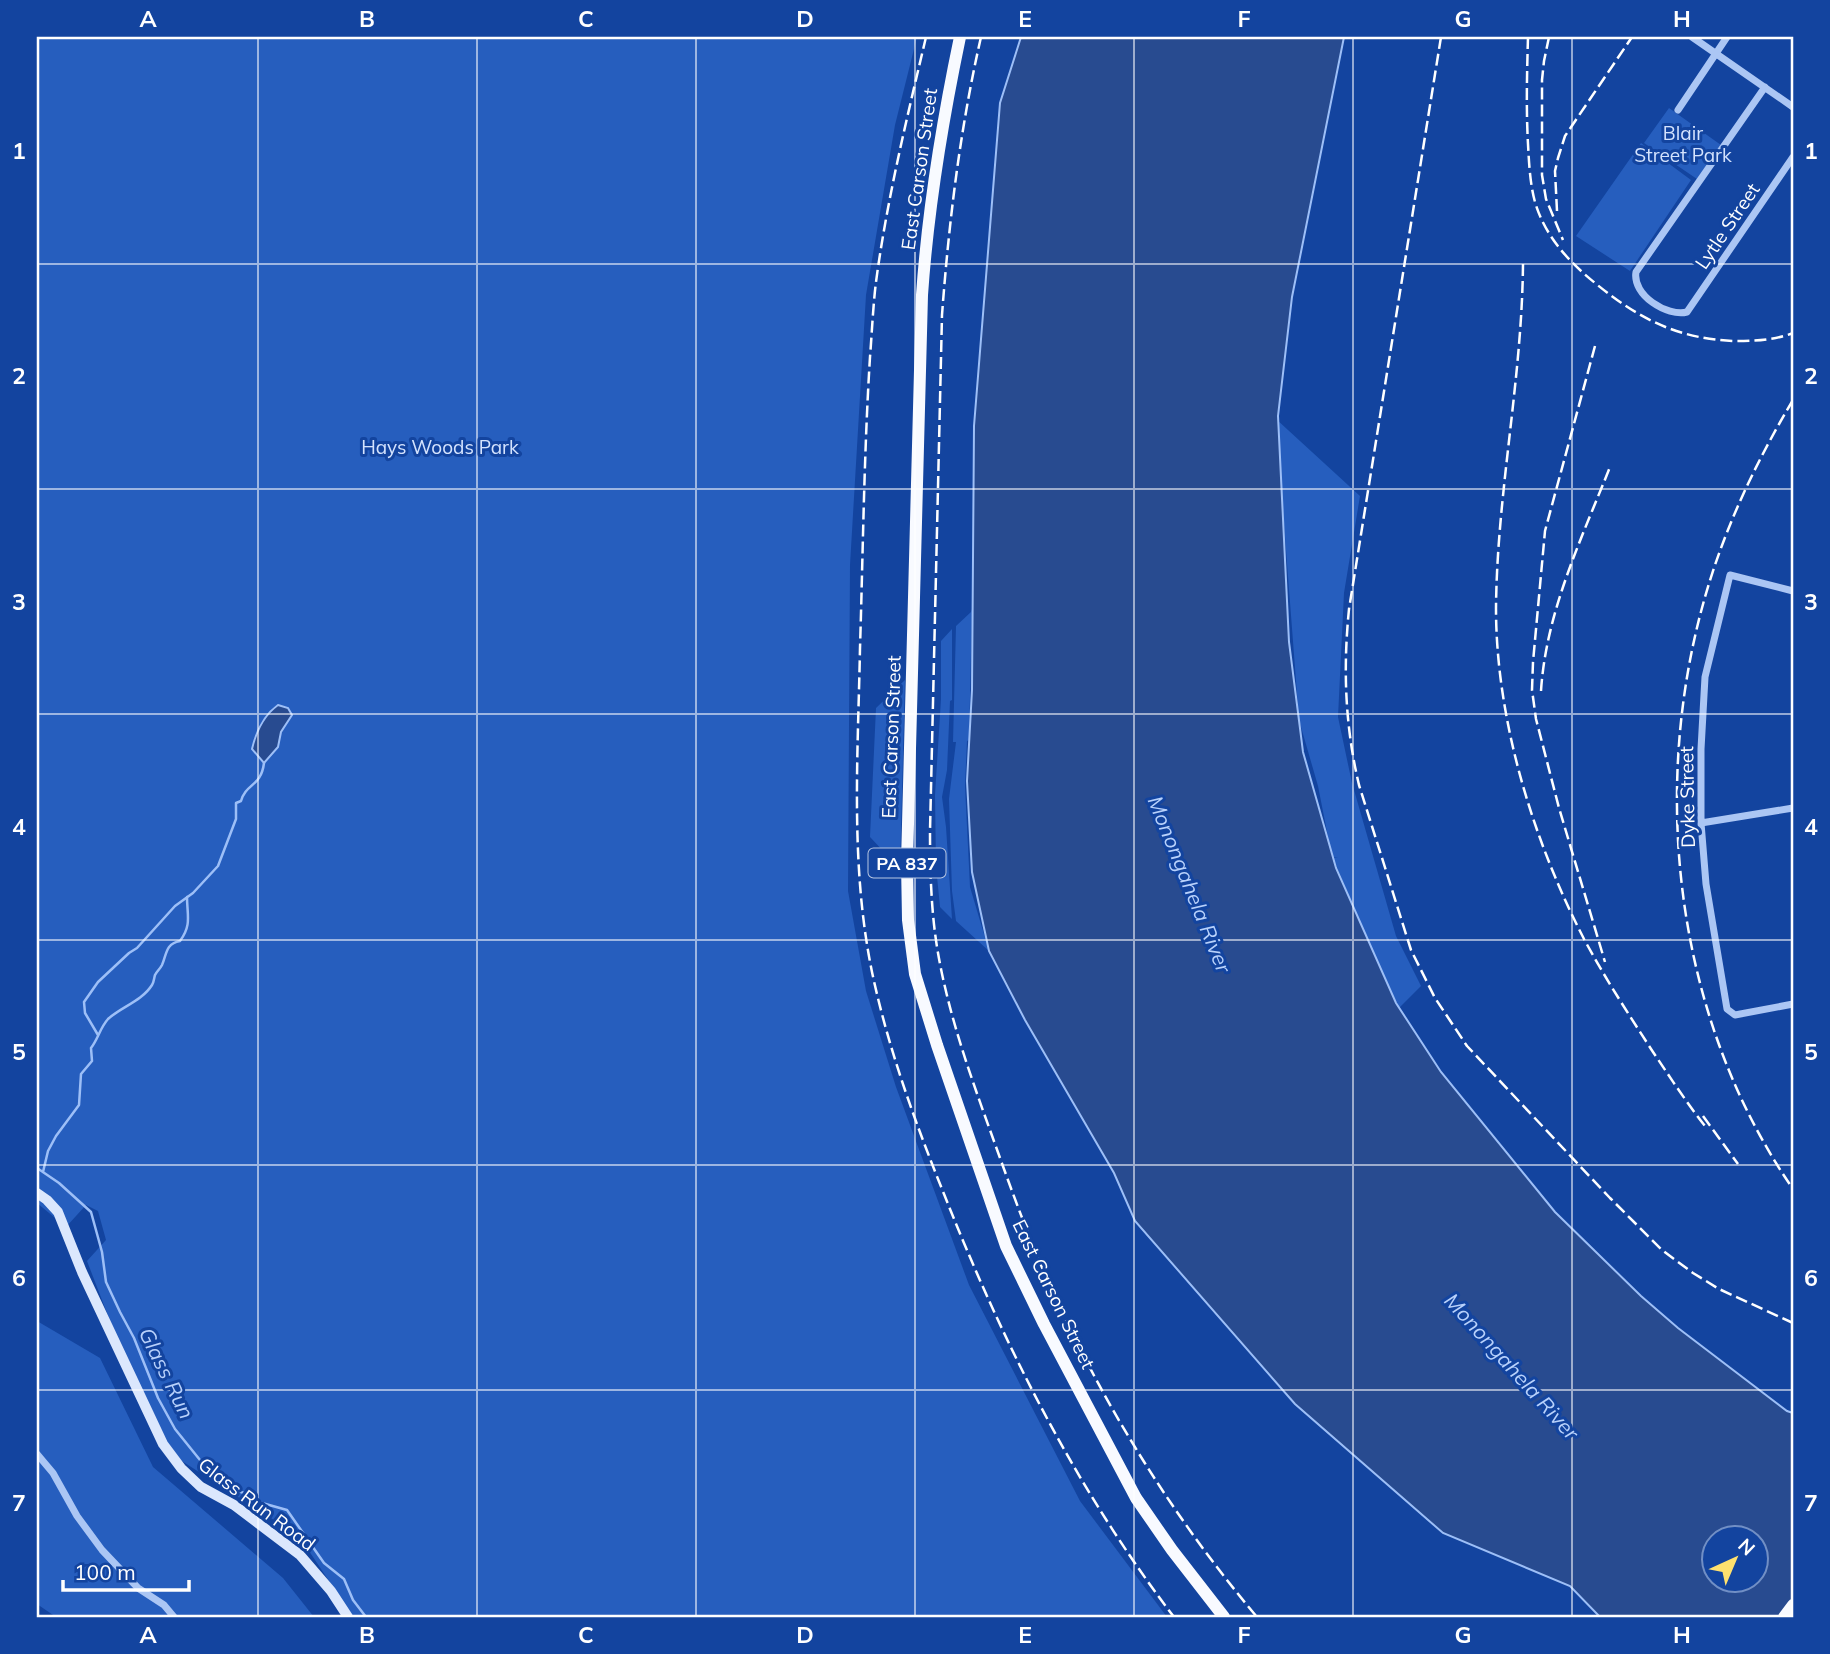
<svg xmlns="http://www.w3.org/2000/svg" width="1830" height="1654" viewBox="0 0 1830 1654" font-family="Mulish,sans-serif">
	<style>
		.green { fill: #265ebe }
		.water { fill: #284b90; stroke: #9dbff7; stroke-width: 2; fill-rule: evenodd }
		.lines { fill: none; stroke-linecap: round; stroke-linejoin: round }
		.stream { stroke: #9dbff7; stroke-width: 2.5 }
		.street { stroke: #abc6f4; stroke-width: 7 }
		.secondary { stroke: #dbe7fd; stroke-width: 10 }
		.primary { stroke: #f8faff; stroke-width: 12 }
		.rail { stroke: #fff; stroke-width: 2.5; stroke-dasharray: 12 5; stroke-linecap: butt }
		.grid { fill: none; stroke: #fff; stroke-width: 2; stroke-opacity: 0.55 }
		.labels { text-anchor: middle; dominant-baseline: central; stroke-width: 6; stroke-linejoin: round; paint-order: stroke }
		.shield { fill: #13449f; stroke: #b8c7e2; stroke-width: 2 }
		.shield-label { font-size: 18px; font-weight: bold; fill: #fff }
		.park-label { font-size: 19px; fill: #d4e3fe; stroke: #13449f }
		.street-label { font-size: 19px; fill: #fff; stroke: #13449f }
		.water-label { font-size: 21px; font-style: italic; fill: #b8d1fb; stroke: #13449f }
		.neatline { fill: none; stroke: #fff; stroke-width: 2.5 }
		.grid-label { font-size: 23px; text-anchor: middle; font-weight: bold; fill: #fff }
	</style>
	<rect width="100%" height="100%" fill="#13449f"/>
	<path class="green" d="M37,37H917L895,125L866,295L850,565L848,891L866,991L896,1087L969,1285L1080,1501L1167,1617H353L299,1536L174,1456L112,1326L87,1261L106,1240L98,1211L86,1205L66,1227L37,1203Z
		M1669,108L1721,145L1697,179L1644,143Z
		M1641,143L1691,180L1630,271L1576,236Z
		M1276,419L1360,496L1344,593L1338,717L1352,783L1396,936L1421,986L1399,1008L1365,934L1333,858H1338L1332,857L1318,786L1299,720Z
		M972,609L969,740L967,741L965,786L970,887L989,951L956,921L952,891L949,799L956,742H953L956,626L971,612Z
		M952,629V700L950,701L947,770L942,797L946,827L952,919L940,907L936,866L935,795L941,699V641Z
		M905,680L900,869L870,837L876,708Z
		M37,1321L100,1358L153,1467L283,1578L314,1617H56L37,1604Z"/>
	<path class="water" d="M1021,37H1344L1292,297L1278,416L1289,642L1303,752L1336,868L1396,1003L1441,1072L1555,1212L1641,1296L1678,1328L1787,1411L1793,1413V1617H1600L1570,1586L1443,1533L1295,1404L1135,1221L1114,1173L1025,1020L989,951L972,872L967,781L972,690L974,426L1000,103ZM1714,1538H1756V1580H1714Z
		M278,705L288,708L292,715L281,732L278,747L264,763L252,749C256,732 264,715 278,705Z"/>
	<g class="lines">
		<path class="stream" d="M98,1035L85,1013L84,1002L98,982L129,953L137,948L175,906L193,893L218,866L236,819V803L241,801C246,783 261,787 264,763
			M37,1168L59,1183L91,1212L102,1252L106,1282L120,1312L134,1338L158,1398L175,1429L200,1460L225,1487L244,1493L250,1503H262L287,1510L324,1563L344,1579L353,1600L366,1617
			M43,1172L48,1151L56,1136L79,1105L81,1074L92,1061L91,1048C98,1039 100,1028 108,1019C121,1007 142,1001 152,985C154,982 154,978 155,975C157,971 160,969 162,965C167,954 165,944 180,941C192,925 187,915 187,897"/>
		<path class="street" d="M1692,37L1793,107
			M1765,87L1636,272C1632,295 1667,317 1687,312L1793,157
			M1678,110L1727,37
			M1793,591L1730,575L1705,677L1701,749V823L1706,884L1727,1009L1735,1015L1793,1004
			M1701,823L1793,808
			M37,1454L53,1473L77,1516L102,1550L138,1588L164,1605L174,1617"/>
		<path class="secondary" d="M37,1193L47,1200L58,1212L82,1272L163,1444L181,1468L201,1487L234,1505L300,1555L331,1591L348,1617"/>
		<path class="primary" d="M960,37C942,123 928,208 922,295L907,862L908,920L915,974L937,1045L1006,1246L1044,1324L1136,1498L1172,1550L1224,1617
			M1784,1617L1793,1605"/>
		<path class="rail" d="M926,37C907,118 887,199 876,282C873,306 872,332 870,357C864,453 863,551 860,648C858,756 850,865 872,972C888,1048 915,1122 944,1194C1003,1343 1076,1489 1174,1617
			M981,37C960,129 949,221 942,315L930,831C930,870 931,909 937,947C948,1015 972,1080 995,1144C1014,1197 1033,1250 1057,1301C1109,1414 1177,1522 1257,1617
			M1441,37L1349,609C1343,669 1345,726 1359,785L1411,950L1435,998L1467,1046L1610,1198L1662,1250L1693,1273L1719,1289L1793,1323
			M1528,37C1527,73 1526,108 1528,144C1529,163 1530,184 1535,202C1545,236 1568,261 1595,283C1639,319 1678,339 1735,341C1755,341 1775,340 1793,333
			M1549,37L1544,61L1542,80V175L1546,199L1563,240
			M1557,211L1555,171L1558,158L1565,136L1632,37
			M1523,264C1522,380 1497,493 1496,608C1496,720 1533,840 1584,939C1605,978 1629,1015 1653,1052C1670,1077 1686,1102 1705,1126
			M1595,346L1545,531L1533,662L1532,690L1536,719L1559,808L1605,962
			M1793,400C1756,462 1725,527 1705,597C1649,793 1676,1020 1793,1189
			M1541,691C1546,612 1581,540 1610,467
			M1703,1116L1738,1164"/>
	</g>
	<path class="grid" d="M258,37V1617M477,37V1617M696,37V1617M915,37V1617M1134,37V1617M1353,37V1617M1572,37V1617M37,264H1793M37,489H1793M37,714H1793M37,940H1793M37,1165H1793M37,1390H1793"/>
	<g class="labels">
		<rect class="shield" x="868.5" y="848.5" width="77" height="29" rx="5"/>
		<g class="shield-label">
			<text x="907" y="863">PA 837</text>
		</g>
		<g class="park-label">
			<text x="1683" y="133">Blair<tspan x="1683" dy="22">Street Park</tspan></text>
			<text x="440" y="447">Hays Woods Park</text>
		</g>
		<g class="street-label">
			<text transform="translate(919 169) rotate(-82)">East Carson Street</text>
			<text transform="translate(1727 226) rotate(-56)">Lytle Street</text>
			<text transform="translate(891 737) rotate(-88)">East Carson Street</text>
			<text transform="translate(1687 797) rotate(-91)">Dyke Street</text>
			<text transform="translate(1054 1294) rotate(64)">East Carson Street</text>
			<text transform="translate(257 1504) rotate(37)">Glass Run Road</text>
		</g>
		<g class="water-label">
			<text transform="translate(1190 884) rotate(68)">Monongahela River</text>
			<text transform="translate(1512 1366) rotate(48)">Monongahela River</text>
			<text transform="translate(167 1373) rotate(64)">Glass Run</text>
		</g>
	</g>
	<rect width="1830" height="1654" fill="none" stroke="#13449f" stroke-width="77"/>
	<g transform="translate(1735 1559) rotate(44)"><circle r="33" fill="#13449f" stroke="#718fc5" stroke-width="2"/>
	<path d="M0-5L12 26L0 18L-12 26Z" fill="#ffe16e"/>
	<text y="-10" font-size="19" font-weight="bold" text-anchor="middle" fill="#ffffff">N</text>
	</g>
	<path d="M63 1580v10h126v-10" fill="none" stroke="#ffffff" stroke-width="3.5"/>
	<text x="74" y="1580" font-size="21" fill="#ffffff" stroke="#13449f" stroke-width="5" paint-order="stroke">100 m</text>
	<rect x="38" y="38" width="1754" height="1578" class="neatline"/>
	<g class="grid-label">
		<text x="148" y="27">A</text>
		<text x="367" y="27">B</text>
		<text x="586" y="27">C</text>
		<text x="805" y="27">D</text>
		<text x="1025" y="27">E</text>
		<text x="1244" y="27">F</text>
		<text x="1463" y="27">G</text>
		<text x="1682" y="27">H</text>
		<text x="19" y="159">1</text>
		<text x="1811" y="159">1</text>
		<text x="19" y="384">2</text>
		<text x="1811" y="384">2</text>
		<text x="19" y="610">3</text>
		<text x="1811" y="610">3</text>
		<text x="19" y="835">4</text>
		<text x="1811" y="835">4</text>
		<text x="19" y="1060">5</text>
		<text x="1811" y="1060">5</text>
		<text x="19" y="1286">6</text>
		<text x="1811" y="1286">6</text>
		<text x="19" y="1511">7</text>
		<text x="1811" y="1511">7</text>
		<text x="148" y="1643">A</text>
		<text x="367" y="1643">B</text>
		<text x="586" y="1643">C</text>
		<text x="805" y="1643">D</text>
		<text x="1025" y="1643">E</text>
		<text x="1244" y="1643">F</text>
		<text x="1463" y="1643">G</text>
		<text x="1682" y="1643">H</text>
	</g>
</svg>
